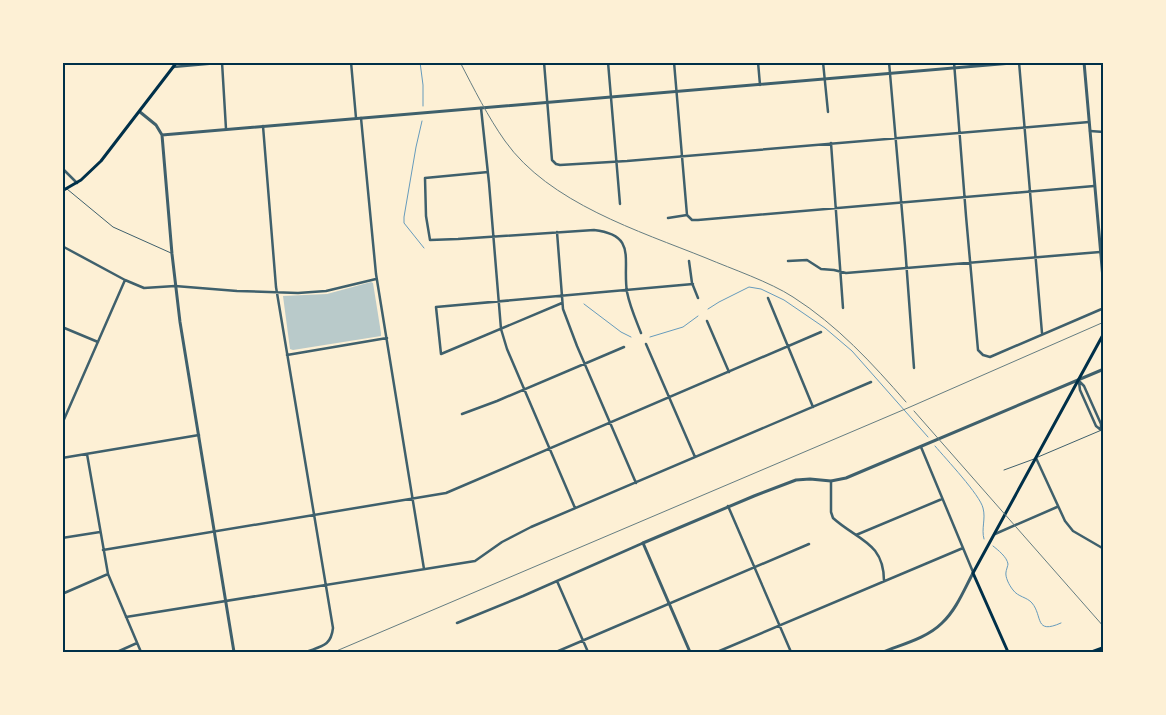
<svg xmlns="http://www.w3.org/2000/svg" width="1166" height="715" viewBox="0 0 1166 715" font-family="'DejaVu Sans',sans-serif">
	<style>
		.green { fill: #b9caca }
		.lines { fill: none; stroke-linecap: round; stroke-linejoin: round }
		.stream { stroke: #669bbc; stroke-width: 1 }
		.service { stroke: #3f606c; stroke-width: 1 }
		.minor { stroke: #3f606c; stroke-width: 2.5 }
		.tertiary { stroke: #3f606c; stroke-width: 3 }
		.secondary { stroke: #003049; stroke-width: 3 }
		.trunk { stroke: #003049; stroke-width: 4 }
		.rail { stroke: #657d81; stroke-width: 1 }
		.neatline { fill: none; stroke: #003049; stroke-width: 2 }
	</style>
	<rect width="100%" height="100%" fill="#fdf0d5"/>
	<path class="green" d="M371,282L373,283L381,333V336L293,350L290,349L283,296L327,294Z"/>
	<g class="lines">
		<path class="stream" d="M420,62L423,85V106
			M422,121L416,147L404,217V223L424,248
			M584,304L621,332L631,337
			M708,309L719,302L749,287L761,289L784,300L825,328L852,351L928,437
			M650,337L683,327L698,316
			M935,446C946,459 980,495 983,508C986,519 981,529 984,539
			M993,546C998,550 1007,557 1008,564C1008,565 1006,571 1006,572C1005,577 1009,585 1013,590C1018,597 1027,597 1032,603C1043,616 1034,635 1061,623"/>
		<path class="service" d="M67,189L113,227L171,253
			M1038,457L1104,429
			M1004,470L1034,459"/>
		<path class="minor" d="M222,62L226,129
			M351,62L356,118
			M544,62L552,160L556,164L560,165L627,161L1089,122
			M608,62L620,204
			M674,62L687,215
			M758,62L760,85
			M823,62L828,112
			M889,62L905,246L914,368
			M954,62L966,216L978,350L983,355L990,357L1104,308
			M1019,62L1042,333
			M173,67L229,62
			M481,108L489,183L501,329L507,349L575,508
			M361,118L376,274L424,569
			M263,126L276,287L333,628C331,646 322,646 306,652
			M1090,131L1104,132
			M831,143L843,308
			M62,168L77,183
			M488,172L425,178L426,216L430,240L458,239L594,230C638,235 622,260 627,292C630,307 636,320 641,333
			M668,218L687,215L692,220H698L1094,186
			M557,232L563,309L577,346L636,483
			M62,246L125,280L144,288L175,286L237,291L298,293L326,291L376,279
			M689,261L692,283L698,298
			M788,261L807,260L821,269L834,270L846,273L1100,252
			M768,298L813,407
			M562,303L441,354L436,307L693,284
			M707,321L729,372
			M62,327L98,342
			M646,344L695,457
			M287,355L387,338
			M1078,380L1084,386L1101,424V430
			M1079,382L1080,390L1096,426L1101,430
			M462,414L497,401L624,347
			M62,424L125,280
			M921,447L973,572
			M87,454L108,574L141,652
			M62,458L199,435
			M1036,458L1065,521L1073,531L1104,549
			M831,481V512L833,518C857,540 884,542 884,581
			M728,506L791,652
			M995,534L1057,507
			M856,535L942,499
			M62,538L100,532
			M103,550L446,493L821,332
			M557,581L588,652
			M62,594L108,574
			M126,617L475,561L502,542L531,527L871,382
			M457,623L523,596L643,543
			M117,652L137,643
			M556,652L809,544
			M717,652L963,548"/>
		<path class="tertiary" d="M1084,62L1104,290
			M140,112L156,125L162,135L172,254L180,322L234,652
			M162,135L1024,62
			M690,652L643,543L754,496L796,480L810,479L831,481L846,478L1104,369
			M883,652C903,644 927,638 942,623C956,610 964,590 973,573"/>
		<path class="secondary" d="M62,191L81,180L101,161L177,62
			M1008,652L973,573L1104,333"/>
		<path class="trunk" d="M1093,652L1104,648"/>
		<path class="rail" d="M460,62C474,89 488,117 505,141C549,203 639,231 706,258C732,269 770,282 793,297C837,325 872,363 906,402
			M914,411L1104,627
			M334,652L910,407L1104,322"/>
	</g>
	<rect width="1166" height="715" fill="none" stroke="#fdf0d5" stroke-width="128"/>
	<rect x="64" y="64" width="1038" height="587" class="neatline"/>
</svg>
